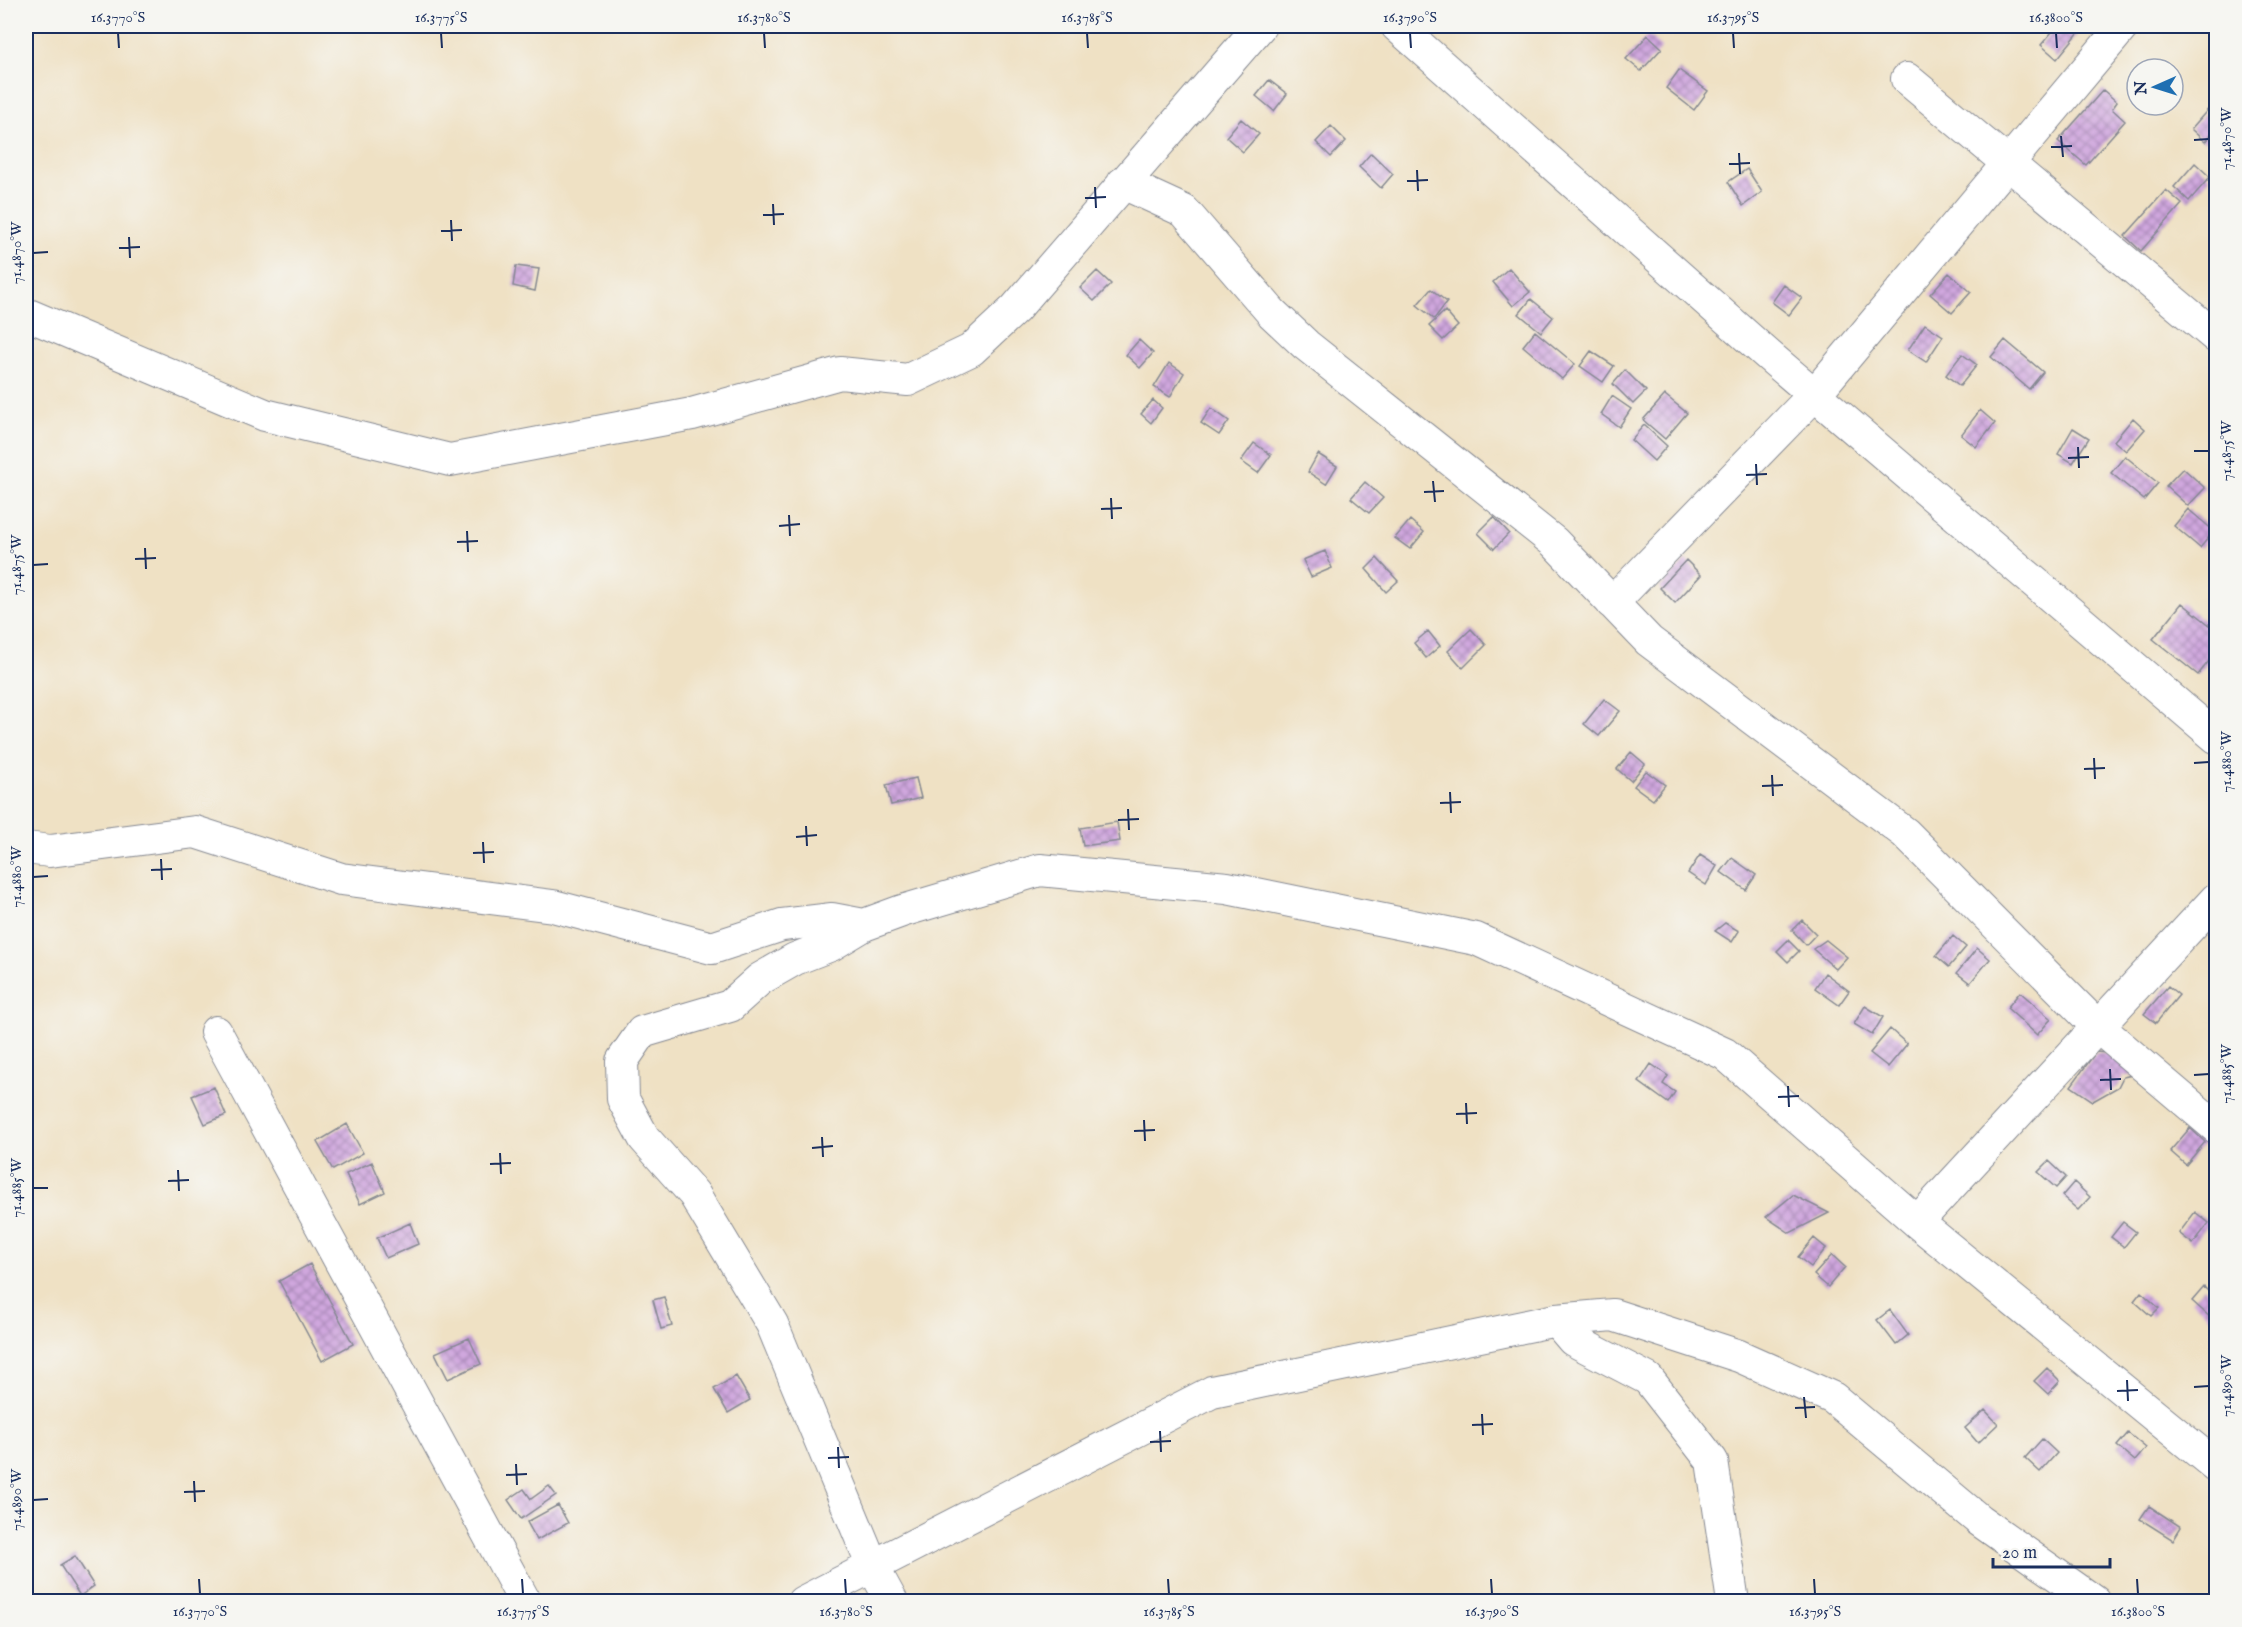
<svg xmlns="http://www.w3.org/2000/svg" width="2242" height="1627" viewBox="0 0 2242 1627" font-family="'IM FELL English',serif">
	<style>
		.building { fill: url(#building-cross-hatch) }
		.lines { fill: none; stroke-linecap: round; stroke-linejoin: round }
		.street-casing { stroke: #858891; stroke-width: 34 }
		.street { stroke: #fff; stroke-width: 32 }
		.ticks { fill: none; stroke: #1b2f5e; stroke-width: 2 }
		.neatline { fill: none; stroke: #1b2f5e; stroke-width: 2 }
		.ticks-label { font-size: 15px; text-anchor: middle; fill: #1b2f5e }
	</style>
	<defs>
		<pattern id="building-cross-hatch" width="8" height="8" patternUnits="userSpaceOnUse" patternTransform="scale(1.5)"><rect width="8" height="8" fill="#d0a7de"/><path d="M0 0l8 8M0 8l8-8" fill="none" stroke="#a888b7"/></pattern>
	</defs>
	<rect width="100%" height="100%" fill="#f6f6f2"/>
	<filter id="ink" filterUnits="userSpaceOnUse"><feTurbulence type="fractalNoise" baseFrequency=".0167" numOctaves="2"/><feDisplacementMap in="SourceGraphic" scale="12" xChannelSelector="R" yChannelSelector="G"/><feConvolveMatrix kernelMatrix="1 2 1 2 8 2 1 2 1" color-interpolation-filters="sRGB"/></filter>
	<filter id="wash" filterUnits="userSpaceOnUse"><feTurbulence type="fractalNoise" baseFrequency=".008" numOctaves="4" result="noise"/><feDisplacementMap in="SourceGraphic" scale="24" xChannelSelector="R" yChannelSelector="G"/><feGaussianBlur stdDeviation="1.35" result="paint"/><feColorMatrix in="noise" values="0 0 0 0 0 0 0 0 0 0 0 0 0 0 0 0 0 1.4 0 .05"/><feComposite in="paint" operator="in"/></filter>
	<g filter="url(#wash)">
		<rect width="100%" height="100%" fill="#efe1c4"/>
		<g id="blocks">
			<path class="building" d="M2057,26H2084L2057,59L2041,45Z
				M1648,35L1662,48L1641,71L1626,59Z
				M1679,70L1708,91L1694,110L1666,88Z
				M1269,80L1287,94L1274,111L1256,96Z
				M2103,90L2117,102L2112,109L2125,121L2086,165L2058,141Z
				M2211,106L2216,110V128L2205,142L2191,129Z
				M1241,119L1259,134L1243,152L1226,137Z
				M1331,126L1346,141L1331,157L1316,142Z
				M1371,153L1393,174L1381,188L1359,167Z
				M2195,163L2210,177L2189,201L2174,187Z
				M1747,169L1762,192L1743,206L1728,182Z
				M2166,190L2182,204L2141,251L2125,236Z
				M516,266L539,269L535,291L513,286Z
				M1509,268L1530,292L1513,306L1493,282Z
				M1097,271L1111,284L1094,301L1080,288Z
				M1949,273L1971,292L1952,313L1930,294Z
				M1784,285L1802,298L1789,315L1772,302Z
				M1431,289L1447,302L1434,319L1417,305Z
				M1531,299L1553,317L1541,332L1519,314Z
				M1445,311L1458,326L1443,340L1429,326Z
				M1925,324L1943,336L1926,362L1908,350Z
				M1535,331L1575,364L1562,379L1523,346Z
				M1139,340L1153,353L1140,368L1126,355Z
				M2005,340L2043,372L2029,389L1991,357Z
				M1591,351L1614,366L1603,382L1580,366Z
				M1962,354L1977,365L1960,386L1946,375Z
				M1169,363L1184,373L1170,397L1154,387Z
				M1625,370L1646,391L1633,404L1613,384Z
				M1665,395L1687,413L1665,439L1643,420Z
				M1612,396L1631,409L1619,427L1601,414Z
				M1153,400L1162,408L1151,423L1141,414Z
				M1211,408L1229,421L1219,435L1201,423Z
				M1980,410L1995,423L1976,447L1961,435Z
				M2133,418L2145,429L2126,451L2114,441Z
				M1644,425L1667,446L1654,461L1631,440Z
				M2073,428L2089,438L2073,463L2058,454Z
				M1254,443L1271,455L1258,473L1241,461Z
				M1318,454L1337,466L1326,484L1308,472Z
				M2125,456L2158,483L2144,500L2111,473Z
				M2183,468L2205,488L2188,506L2166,486Z
				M1365,482L1383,498L1369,513L1351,498Z
				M2188,509L2214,531L2200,548L2174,526Z
				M1494,517L1509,533L1494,549L1478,533Z
				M1410,520L1424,532L1410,549L1395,538Z
				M1325,551L1332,568L1311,577L1303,560Z
				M1377,558L1398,581L1386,592L1366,569Z
				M1686,560L1701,575L1675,603L1660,588Z
				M2182,603L2211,626L2216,620V652L2198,675L2153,639Z
				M1471,629L1486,645L1463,668L1448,651Z
				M1428,631L1440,646L1426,658L1414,643Z
				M1604,699L1620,711L1599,736L1584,724Z
				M1631,752L1645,764L1631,781L1617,769Z
				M1646,771L1665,785L1653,800L1634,786Z
				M916,778L921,798L891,805L886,785Z
				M1117,822L1120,841L1083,846L1080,828Z
				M1700,855L1717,866L1706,885L1688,873Z
				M1732,858L1756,875L1746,890L1721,872Z
				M1802,920L1816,934L1806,945L1792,930Z
				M1725,923L1739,931L1732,942L1715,931Z
				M1953,936L1966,947L1949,967L1936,956Z
				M1788,940L1799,951L1788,962L1777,951Z
				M1826,940L1847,957L1836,969L1813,949Z
				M1977,948L1990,959L1970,983L1957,973Z
				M1825,973L1849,991L1839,1005L1815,988Z
				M2168,986L2179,995L2156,1023L2144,1014Z
				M2020,992L2051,1019L2037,1035L2007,1008Z
				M1865,1006L1883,1017L1872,1035L1854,1024Z
				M1890,1029L1907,1044L1888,1067L1870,1053Z
				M2096,1052L2117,1054L2142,1073L2123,1077L2118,1087L2093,1101L2071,1086Z
				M1651,1064L1668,1076L1663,1084L1675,1092L1668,1103L1639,1082Z
				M214,1087L226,1115L205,1124L192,1096Z
				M347,1124L363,1153L333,1170L317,1142Z
				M2190,1128L2205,1142L2186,1165L2170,1151Z
				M2049,1161L2066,1177L2056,1188L2038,1172Z
				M372,1162L385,1192L360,1204L346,1174Z
				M2074,1182L2090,1197L2078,1210L2062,1196Z
				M1793,1195L1829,1213L1790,1233L1766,1217Z
				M2195,1212L2209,1223L2193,1244L2179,1233Z
				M2123,1222L2136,1232L2124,1247L2111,1237Z
				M410,1223L418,1244L386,1258L377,1238Z
				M1814,1238L1826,1248L1811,1267L1798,1257Z
				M1832,1255L1845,1267L1828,1287L1814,1275Z
				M310,1264L353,1344L322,1361L279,1281Z
				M2204,1287L2216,1299V1314L2212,1319L2192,1301Z
				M2141,1292L2159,1308L2151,1316L2134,1301Z
				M664,1297L672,1326L661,1329L653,1300Z
				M1890,1310L1908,1335L1896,1345L1877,1320Z
				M469,1338L481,1364L448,1379L435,1353Z
				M2047,1368L2060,1381L2048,1394L2034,1381Z
				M736,1376L750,1400L728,1413L714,1389Z
				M1985,1410L1998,1424L1978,1443L1965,1428Z
				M2128,1433L2146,1448L2135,1461L2117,1446Z
				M2042,1439L2057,1453L2040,1472L2025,1458Z
				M549,1486L556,1495L521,1519L508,1500L524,1489L531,1499Z
				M558,1505L568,1523L537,1540L527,1522Z
				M2149,1506L2181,1527L2173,1540L2140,1519Z
				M75,1556L94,1586L80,1596L60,1565Z"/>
		</g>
	</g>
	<g filter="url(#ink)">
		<use href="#blocks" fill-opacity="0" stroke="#858891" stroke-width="1.5"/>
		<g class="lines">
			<g class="street-casing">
				<path id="street" d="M1397,26L1768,355L2216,737
					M1907,79L2216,337
					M1123,183L1184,211L1272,313L1306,345L1554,542L1649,641L1905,833L2098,1027L2216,1127
					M26,314L265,415L450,460L692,414L840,373L908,380L971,350L1015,309L1260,26
					M1612,603L1814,395L2123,26
					M26,848L50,851L195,832L341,879L553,906L712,948L782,925L832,919L864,925
					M216,1032L525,1602
					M1917,1222L2216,899
					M1556,1320L1613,1315L1739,1356L1833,1398L1979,1520L2095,1602
					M803,1602L1212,1392L1556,1320L1573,1340L1648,1379L1712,1461L1733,1602
					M892,1602L873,1567L772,1324L694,1194L644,1138L623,1099L622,1061L642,1032L730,1006L760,979L795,959L831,945L864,925L902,911L1040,870L1227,888L1476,939L1725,1054L1917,1222L2216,1466"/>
			</g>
			<use href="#street" class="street"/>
		</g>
	</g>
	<path class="ticks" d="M118,33L119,48M441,33L442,48M764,33L765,48M1087,33L1088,48M1410,33L1411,48M1733,33L1734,48M2056,33L2057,48M2061,136L2063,157M2194,140L2209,139M2051,147L2072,146M1739,153L1740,174M1729,164L1750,163M1417,170L1418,191M1407,181L1428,180M1095,187L1096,208M1085,198L1106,197M773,204L774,225M763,215L784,214M451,220L452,241M441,231L462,230M129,237L130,258M119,248L140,247M33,253L48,252M2078,447L2079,468M2194,451H2209M2068,458L2089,457M1756,464L1757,485M1746,475L1767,474M1433,481L1435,502M1424,492L1444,491M1111,498L1112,519M1101,509L1122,508M789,515L790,536M779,526L800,524M467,531L468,552M457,542L478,541M145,548L146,569M135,559L156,558M33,565L48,564M2094,758L2095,779M2194,763L2209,762M2084,769L2105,768M1772,775L1773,796M1762,786L1783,785M1450,792L1451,813M1440,803L1461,802M1128,809L1129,830M1118,820L1139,819M806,826L807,846M796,837L817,835M483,842L484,863M473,853L494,852M161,859L162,880M151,870L172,869M33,877L48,876M2110,1069L2111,1090M2194,1075L2209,1074M2100,1080L2121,1079M1788,1086L1789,1107M1778,1097L1799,1096M1466,1103L1467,1124M1456,1114L1477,1113M1144,1120L1145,1141M1134,1131L1155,1130M822,1137L823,1157M812,1148L833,1146M500,1153L501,1174M490,1164L511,1163M178,1170L179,1191M168,1181L189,1180M33,1188H48M2127,1380L2128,1401M2194,1387L2209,1386M2117,1391L2138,1390M1804,1397L1806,1418M1795,1408L1815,1407M1482,1414L1483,1435M1472,1425L1493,1424M1160,1431L1161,1452M1150,1442L1171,1441M838,1447L839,1468M828,1458L849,1457M516,1464L517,1485M506,1475L527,1474M194,1481L195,1502M184,1492L205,1491M33,1500L48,1499M199,1579L200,1594M522,1579L523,1594M845,1579L846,1594M1168,1579L1169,1594M1491,1579L1492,1594M1814,1579L1815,1594M2137,1579L2138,1594"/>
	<rect width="2242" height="1627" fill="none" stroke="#f6f6f2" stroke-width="66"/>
	<g transform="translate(2155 87) rotate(267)"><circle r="28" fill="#f6f6f2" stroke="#9ea6b7" stroke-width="1.5"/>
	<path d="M0-4.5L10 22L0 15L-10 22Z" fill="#1f6fb2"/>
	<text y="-9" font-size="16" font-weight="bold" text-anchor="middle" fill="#1b2f5e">N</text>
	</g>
	<path d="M1993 1558v9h117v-9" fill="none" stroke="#1b2f5e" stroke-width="3"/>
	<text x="2002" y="1558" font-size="18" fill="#1b2f5e" stroke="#f6f6f2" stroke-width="4.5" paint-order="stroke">20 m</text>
	<rect x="33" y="33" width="2176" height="1561" class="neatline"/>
	<g class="ticks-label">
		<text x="118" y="22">16.3770°S</text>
		<text x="441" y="22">16.3775°S</text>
		<text x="764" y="22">16.3780°S</text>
		<text x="1087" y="22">16.3785°S</text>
		<text x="1410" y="22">16.3790°S</text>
		<text x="1733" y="22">16.3795°S</text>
		<text x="2056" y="22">16.3800°S</text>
		<text transform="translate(2226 139) rotate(-90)" y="5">71.4870°W</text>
		<text transform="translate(16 253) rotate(-90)" y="5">71.4870°W</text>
		<text transform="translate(2226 451) rotate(-90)" y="5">71.4875°W</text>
		<text transform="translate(16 565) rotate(-90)" y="5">71.4875°W</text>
		<text transform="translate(2226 762) rotate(-90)" y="5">71.4880°W</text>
		<text transform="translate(16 877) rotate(-90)" y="5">71.4880°W</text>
		<text transform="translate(2226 1074) rotate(-90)" y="5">71.4885°W</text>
		<text transform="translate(16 1188) rotate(-90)" y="5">71.4885°W</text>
		<text transform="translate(2226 1386) rotate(-90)" y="5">71.4890°W</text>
		<text transform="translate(16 1500) rotate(-90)" y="5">71.4890°W</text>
		<text x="200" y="1616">16.3770°S</text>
		<text x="523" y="1616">16.3775°S</text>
		<text x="846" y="1616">16.3780°S</text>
		<text x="1169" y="1616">16.3785°S</text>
		<text x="1492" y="1616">16.3790°S</text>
		<text x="1815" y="1616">16.3795°S</text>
		<text x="2138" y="1616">16.3800°S</text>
	</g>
</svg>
